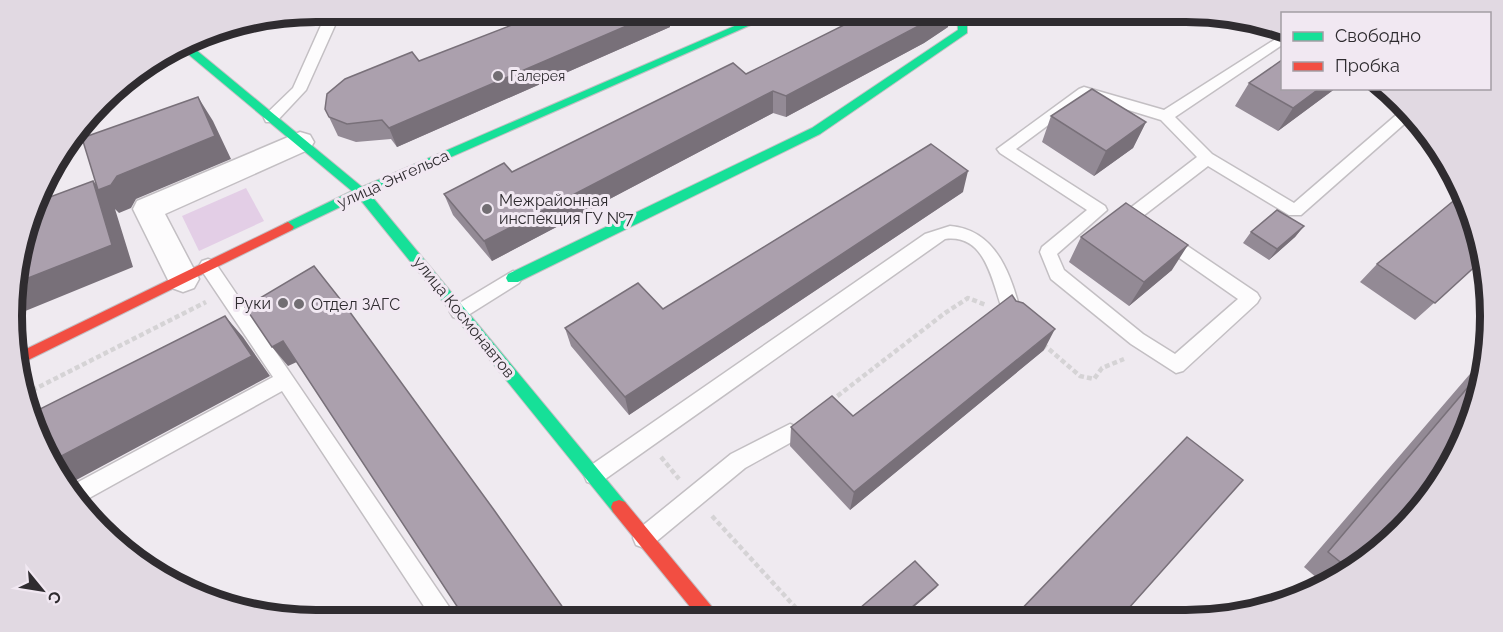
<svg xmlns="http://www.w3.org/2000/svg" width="1503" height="632" viewBox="0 0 1503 632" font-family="Raleway,sans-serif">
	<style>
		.green { fill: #e3cee6 }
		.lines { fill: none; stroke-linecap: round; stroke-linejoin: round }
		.lane-casing { stroke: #c3bfc3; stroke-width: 3 }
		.street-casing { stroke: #c3bfc3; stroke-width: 3 }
		.fast-casing { stroke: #c3bfc3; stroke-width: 2 }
		.jam-casing { stroke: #c3bfc3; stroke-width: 2 }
		.path { stroke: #d5d3d5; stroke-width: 4.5; stroke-dasharray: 5 3; stroke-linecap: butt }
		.lane { fill: #fdfcfd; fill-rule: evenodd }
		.street { fill: #fdfcfd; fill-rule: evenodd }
		.fast { fill: #16e098; fill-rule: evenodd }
		.jam { fill: #f24e42; fill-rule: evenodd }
		.wall { fill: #938a95 }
		.shaded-wall { fill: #787079 }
		.building { fill: #aba0ad; stroke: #787079; stroke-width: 1.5 }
		.poi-dot { fill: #726e73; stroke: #f1e8f2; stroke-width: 2 }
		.labels { text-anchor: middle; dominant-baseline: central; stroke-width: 6; stroke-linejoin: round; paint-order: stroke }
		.far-poi-label { font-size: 14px; fill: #2f2c30; stroke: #f1e8f2; text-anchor: start }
		.street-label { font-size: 16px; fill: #2f2c30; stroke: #f1e8f2 }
		.poi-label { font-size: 16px; fill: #2f2c30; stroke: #f1e8f2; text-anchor: start }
		.rim { fill: none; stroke: #2f2c30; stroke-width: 8 }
	</style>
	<rect width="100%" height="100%" fill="#efeaf0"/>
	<path class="green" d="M246,188L264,221L199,251L182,216Z"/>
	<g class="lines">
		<g class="lane-casing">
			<path id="lane" d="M327,12H341L306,90L276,122H266L264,118L266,114L293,88Z
				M1282,35V45L1175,117L1212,154L1294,203L1402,110L1404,109L1411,118L1301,215H1289L1208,166L1143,216L1257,293L1260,298L1257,303L1183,371L1176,373L1131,344L1051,279L1040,252L1042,247L1087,210L1000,153L997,149L1079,89L1084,87L1164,110ZM1086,97L1161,120L1197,157L1125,212L1123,216L1125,220L1238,299L1175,354L1143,334L1064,270L1057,254L1107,210L1105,206L1016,149Z
				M950,226C998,230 1011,277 1022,316L1019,321L1013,323L1007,321C993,294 991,233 945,239L601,482L594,484L587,482L584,475L587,468L925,234Z
				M208,259L214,261L458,620H433L282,391L82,502L69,487L273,377L202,271L199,266L202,261Z
				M513,271L519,273L522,278L519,283L465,317L459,319L453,317L450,312L453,307Z
				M790,424L797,427L800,433L797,439L745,468L652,545L644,548L636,545L633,538L636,531L731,454Z"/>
		</g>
		<g class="street-casing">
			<path id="street" d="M300,132L310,135L314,142L310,149L165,214L199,279L194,288L183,292L172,288L133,209L137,201Z"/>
		</g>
		<g class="fast-casing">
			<path id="fast" d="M767,12H780L369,193L625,502L627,507L625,512L619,514L613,512L359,198L292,230H284L282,227L284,224L352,191L182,49L190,45L362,187Z
				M957,12H967V33L820,134L518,282H508L506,278L508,274L812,128L958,30Z"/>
		</g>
		<g class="jam-casing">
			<path id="jam" d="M288,222L294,227L292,230L18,365V353Z
				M619,500L625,502L717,613L719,619H700L613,512L611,507L613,502Z"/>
		</g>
		<path class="path" d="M1043,344L1080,376L1094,379L1102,368L1124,359
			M25,394L206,302
			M831,401L945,313L968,298L986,305
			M661,457L679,479
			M712,516L806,619"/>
		<use href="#lane" class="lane"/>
		<use href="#street" class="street"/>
		<use href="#fast" class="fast"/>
		<use href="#jam" class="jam"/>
	</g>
	<path class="wall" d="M494,12H669L670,27L397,147L391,139L356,142L338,136L329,117L419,61L508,27Z
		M948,27L924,43L786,117L773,113L492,261L453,215L444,194L512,172L746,74Z
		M1249,83L1282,88H1336L1278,131L1235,106Z
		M1051,116L1146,122L1133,148L1094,176L1042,142Z
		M963,192L629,415L571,346L565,328L663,309Z
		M1304,226L1295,237L1269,260L1243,243L1251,232Z
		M1081,237L1172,270L1129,306L1069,262Z
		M1481,261L1415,320L1360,282L1377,264Z
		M1044,350L850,510L790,446L791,427L853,416Z
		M1482,360L1475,414L1387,545L1324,584L1304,567Z"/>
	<path class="shaded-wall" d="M659,12H669L670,27L397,147L389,128Z
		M942,12H951L948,27L924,43L786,117V96Z
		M1320,88H1336L1278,131L1293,108Z
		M773,91V113L492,261L484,241Z
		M198,97L213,121L231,159L136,199L131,208L119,213L115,209L133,267L18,314V282L93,181L101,189L117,176Z
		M1146,122L1133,148L1094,176L1106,151Z
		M968,171L963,192L629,415L625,397Z
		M1304,226L1295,237L1269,260L1277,249Z
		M1188,245L1172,270L1129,306L1144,282Z
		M225,316L243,337L270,376L67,485L53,468L50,462Z
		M1055,329L1044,350L850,510L854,492Z
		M283,341L299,361L288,366L272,347Z
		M938,585L936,588L901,618H899Z"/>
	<path class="building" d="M506,12H659L389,128L382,120L347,124L329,117L325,109L327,94L345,79L412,52L419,61L517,23Z
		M870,12H942L928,21L786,96L773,91L484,241L444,194L504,163L512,172L733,63L746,74Z
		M1282,60V88H1320L1293,108L1249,83Z
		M1092,89L1146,122L1106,151L1051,116Z
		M198,97L215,136L117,176L111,185L98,190L82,138Z
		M931,144L968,171L625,397L565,328L638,283L663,309Z
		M93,181L112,245L18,282V257L39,201Z
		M1463,193L1481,261L1435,303L1377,264Z
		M1126,203L1188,245L1144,282L1081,237Z
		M1277,210L1304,226L1277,249L1251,232Z
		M314,266L344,304L494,510L571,619L466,620L283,341L272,347L245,307Z
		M1012,295L1016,301L1023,303L1055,329L854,492L791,427L832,396L853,416Z
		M225,316L252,356L50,462L32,413Z
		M1480,373L1475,414L1440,485L1387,545L1349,569L1328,552Z
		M1187,437L1243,480L1120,618H1013Z
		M915,561L938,585L899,618H857L853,614Z"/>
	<g class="poi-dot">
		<circle cx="498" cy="76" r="6"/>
		<circle cx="487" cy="209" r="6"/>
		<circle cx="283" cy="303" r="6"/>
		<circle cx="299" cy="304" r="6"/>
	</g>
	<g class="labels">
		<g class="far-poi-label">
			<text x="510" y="76">Галерея</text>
		</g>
		<g class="street-label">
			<text transform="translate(393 179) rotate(-24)">улица Энгельса</text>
			<text transform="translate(464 317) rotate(51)">улица Космонавтов</text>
		</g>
		<g class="poi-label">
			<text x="499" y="200">Межрайонная<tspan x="499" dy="18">инспекция ГУ №7</tspan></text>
			<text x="271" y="303" text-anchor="end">Руки</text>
			<text x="311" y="304">Отдел ЗАГС</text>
		</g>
	</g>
	<path d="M0 0H1503V632H0ZM316 22H1186A294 294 0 0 1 1480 316V316A294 294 0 0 1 1186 610H316A294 294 0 0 1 22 316V316A294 294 0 0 1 316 22Z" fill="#e1d9e2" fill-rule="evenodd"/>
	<path class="rim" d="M316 22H1186A294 294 0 0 1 1480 316V316A294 294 0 0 1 1186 610H316A294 294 0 0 1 22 316V316A294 294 0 0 1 316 22Z"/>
	<rect x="1281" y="12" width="210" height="78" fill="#f1e8f2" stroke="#a39da4" stroke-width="1.5"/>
	<rect x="1293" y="32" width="30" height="9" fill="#16e098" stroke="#a39da4" stroke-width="1.5"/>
	<text x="1335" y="42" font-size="18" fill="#2f2c30">Свободно</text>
	<rect x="1293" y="62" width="30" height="9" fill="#f24e42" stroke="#a39da4" stroke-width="1.5"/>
	<text x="1335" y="72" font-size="18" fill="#2f2c30">Пробка</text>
	<g transform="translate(42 590) rotate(120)" stroke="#f1e8f2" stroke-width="4.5" paint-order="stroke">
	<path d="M0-4.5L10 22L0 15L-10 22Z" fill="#2f2c30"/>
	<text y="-9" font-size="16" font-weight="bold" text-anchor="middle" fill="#2f2c30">С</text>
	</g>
</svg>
